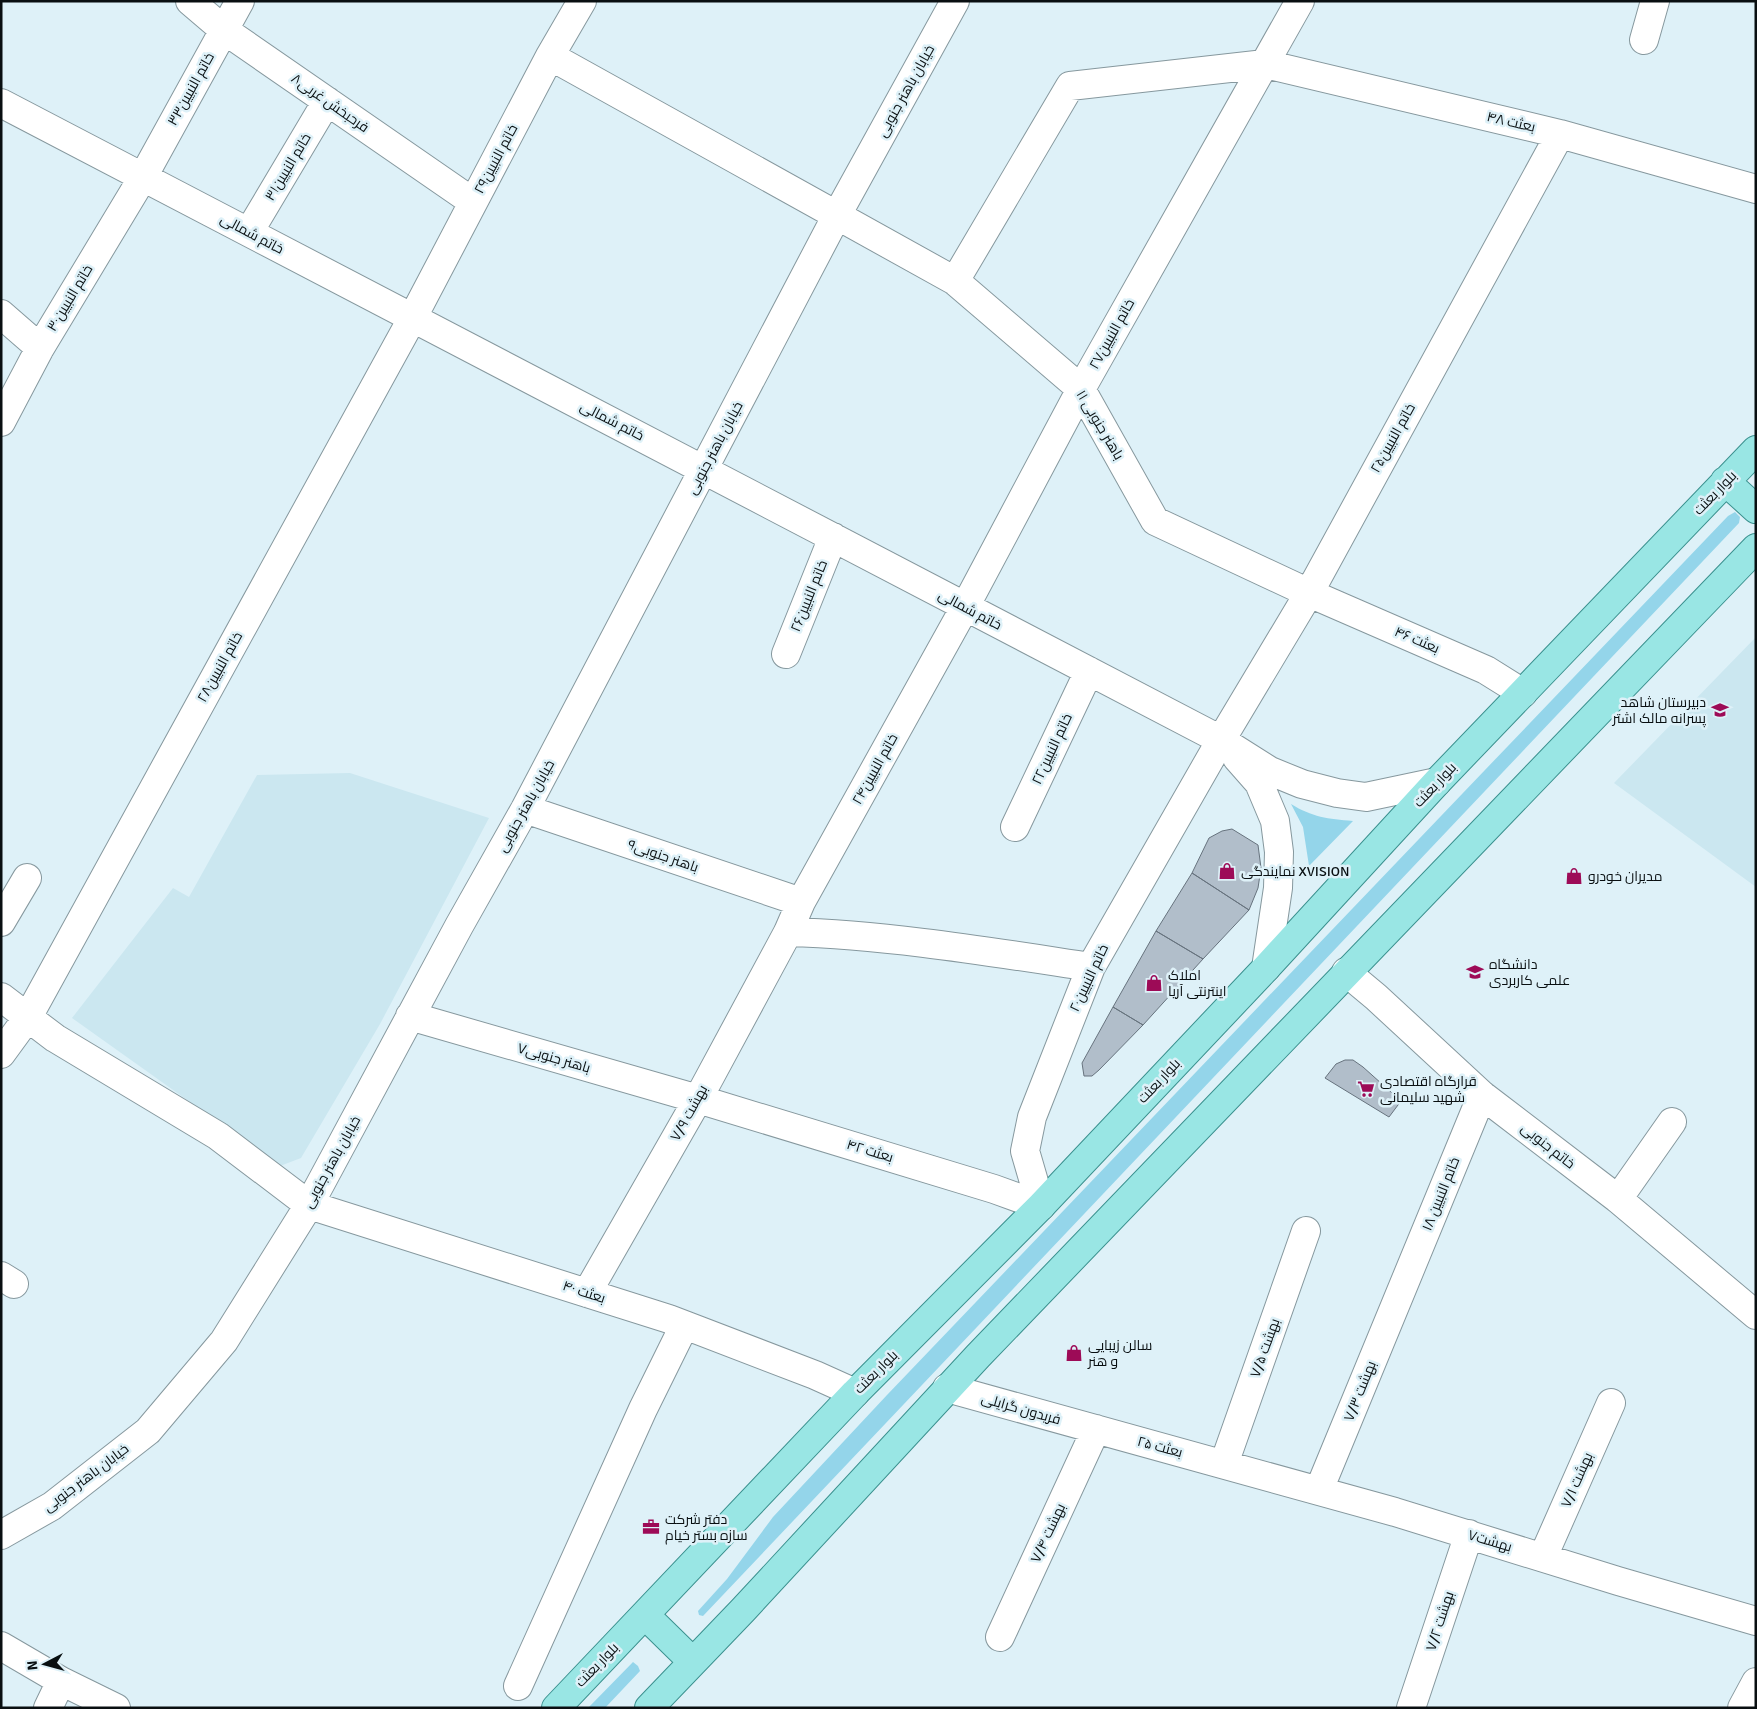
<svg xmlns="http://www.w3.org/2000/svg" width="1757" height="1709" viewBox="0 0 1757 1709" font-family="Signika,Cairo,sans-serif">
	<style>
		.built { fill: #cbe7f0 }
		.green { fill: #94d5ea }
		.building { fill: #b1beca; stroke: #67737e }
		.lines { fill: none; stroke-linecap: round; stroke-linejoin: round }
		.minor-casing { stroke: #86989e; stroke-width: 30 }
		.major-casing { stroke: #3a908e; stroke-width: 30 }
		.minor { stroke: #fff; stroke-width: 28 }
		.major { stroke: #99e6e4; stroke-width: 28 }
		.labels { text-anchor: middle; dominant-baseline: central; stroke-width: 5; stroke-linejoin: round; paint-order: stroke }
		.street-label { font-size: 14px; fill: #090f11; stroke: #def1f8 }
		.poi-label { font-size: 14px; fill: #090f11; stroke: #def1f8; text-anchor: start }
	</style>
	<rect width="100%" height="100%" fill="#def1f8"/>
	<path class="built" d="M1756,637V887L1614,783Z
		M350,773L489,818L380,1024L301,1158L280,1166L72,1018L173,888L189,897L257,775Z"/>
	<path class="green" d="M1735,512L1740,517L1739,523L703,1616L699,1615L698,1611L727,1579L773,1517L887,1395L1728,516Z
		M1291,804C1312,817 1328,819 1353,821L1309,866L1303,827Z
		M633,1662L638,1666L640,1671L605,1708H588Z"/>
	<path class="building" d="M1232,829L1258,845L1261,868L1258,888L1249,910L1192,873L1209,838L1222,831Z
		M1192,873L1249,910L1203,959L1156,931Z
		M1156,931L1203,959L1143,1025L1113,1007Z
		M1113,1007L1143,1025L1099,1070L1092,1076H1084L1082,1063Z
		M1345,1060H1353L1363,1067L1401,1101L1389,1117L1325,1078L1336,1064Z"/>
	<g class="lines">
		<g class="minor-casing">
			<path id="minor" d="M190,1L224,30L473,202
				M1644,40L1655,1
				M550,56L955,281L1081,389L1155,521L1309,593L1486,670L1523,693
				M1,103L1221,740L1270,771L1302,784L1337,793L1366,797L1437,782
				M249,232L327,101
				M955,281L1070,86L1265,64L1560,134L1756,189
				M1,314L40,348
				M1,422L40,348L143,177L240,1
				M786,654L833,537
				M1237,758L1259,783L1275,821L1279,852L1278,888L1266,968
				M525,809L801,902
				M1015,827L1089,671
				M1,922L27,878
				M788,932C890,935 991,952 1091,967
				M1346,972L1376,997L1482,1095L1618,1199L1756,1315
				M1,997L55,1038L218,1136L309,1205L669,1319L815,1375L855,1393
				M410,1016L698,1099L994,1189L1041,1206
				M1,1054L28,1017L413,317L550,56L582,1
				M1618,1199L1672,1122
				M1041,1206L1025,1151L1032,1117L1091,967L1221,740L1309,593L1560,134
				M1,1276L14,1284
				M587,1293L698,1099L788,932L801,902L965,607L1081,389L1300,1
				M947,1388L1395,1512L1618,1581L1756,1621
				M1224,1464L1306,1231
				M1319,1490L1482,1095
				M1,1535L52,1506L148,1431L224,1341L309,1205L459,926L525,809L837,215L955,1
				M1543,1557L1611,1403
				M1000,1637L1096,1429
				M1,1646L61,1681L116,1708
				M518,1686L643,1409L684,1326
				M48,1708L61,1681
				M1411,1708L1469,1534
				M1742,1708L1756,1682"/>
		</g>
		<g class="major-casing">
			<path id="major" d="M1725,481L1756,509
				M645,1615L693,1662
				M556,1708L855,1393L1041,1206L1266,968L1437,782L1756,450
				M649,1708L743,1610L978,1356L1756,548"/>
		</g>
		<use href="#minor" class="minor"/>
		<use href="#major" class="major"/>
	</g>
	<defs>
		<g id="school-bare" transform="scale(1.35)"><path d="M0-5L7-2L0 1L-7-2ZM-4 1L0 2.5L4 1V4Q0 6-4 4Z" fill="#9d0b57" stroke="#def1f8" stroke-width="2.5" paint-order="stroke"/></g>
		<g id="shop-bare" transform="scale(1.35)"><path d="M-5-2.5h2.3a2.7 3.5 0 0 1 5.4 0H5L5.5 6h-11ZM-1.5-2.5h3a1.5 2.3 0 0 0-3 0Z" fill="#9d0b57" stroke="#def1f8" stroke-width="2.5" paint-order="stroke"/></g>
		<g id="university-bare" transform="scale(1.35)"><path d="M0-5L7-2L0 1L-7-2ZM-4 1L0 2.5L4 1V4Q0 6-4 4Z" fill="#9d0b57" stroke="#def1f8" stroke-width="2.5" paint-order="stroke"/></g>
		<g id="supermarket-bare" transform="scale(1.35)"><path d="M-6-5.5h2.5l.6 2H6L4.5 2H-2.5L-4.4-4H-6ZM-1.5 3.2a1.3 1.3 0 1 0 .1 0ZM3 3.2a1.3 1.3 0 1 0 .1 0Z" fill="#9d0b57" stroke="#def1f8" stroke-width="2.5" paint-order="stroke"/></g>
		<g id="office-bare" transform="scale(1.35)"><path d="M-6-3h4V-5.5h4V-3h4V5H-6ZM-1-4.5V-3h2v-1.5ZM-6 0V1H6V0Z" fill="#9d0b57" stroke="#def1f8" stroke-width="2.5" paint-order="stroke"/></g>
	</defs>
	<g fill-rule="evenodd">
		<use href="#school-bare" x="1720" y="710"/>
		<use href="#shop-bare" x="1227" y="871"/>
		<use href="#shop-bare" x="1574" y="876"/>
		<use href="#university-bare" x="1475" y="972"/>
		<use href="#shop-bare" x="1154" y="983"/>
		<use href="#supermarket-bare" x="1366" y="1089"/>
		<use href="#shop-bare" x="1074" y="1353"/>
		<use href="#office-bare" x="651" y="1527"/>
	</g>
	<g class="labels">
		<g class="street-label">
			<text transform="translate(191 89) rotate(-61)">خاتم النبیین۳۳</text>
			<text transform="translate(906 91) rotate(-61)">خیابان باهنر جنوبی</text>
			<text transform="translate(330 103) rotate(35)">فرحبخش غربی۸</text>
			<text transform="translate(1511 122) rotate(13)">بعثت ۴۸</text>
			<text transform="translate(496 159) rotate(-62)">خاتم النبیین۲۹</text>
			<text transform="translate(288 167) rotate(-59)">خاتم النبیین۳۱</text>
			<text transform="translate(252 234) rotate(28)">خاتم شمالی</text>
			<text transform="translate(70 298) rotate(-59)">خاتم النبیین۳۰</text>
			<text transform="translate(1112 334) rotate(-61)">خاتم النبیین۲۷</text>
			<text transform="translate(612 421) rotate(27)">خاتم شمالی</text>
			<text transform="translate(1100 425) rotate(59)">باهنر جنوبی ۱۱</text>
			<text transform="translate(1393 438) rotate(-61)">خاتم النبیین۲۵</text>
			<text transform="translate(715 448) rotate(-62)">خیابان باهنر جنوبی</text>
			<text transform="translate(1715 493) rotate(-46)">بلوار بعثت</text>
			<text transform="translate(809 596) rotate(-68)">خاتم النبیین۲۶</text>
			<text transform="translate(970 610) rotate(28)">خاتم شمالی</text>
			<text transform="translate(1417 640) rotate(23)">بعثت ۴۶</text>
			<text transform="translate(220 667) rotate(-61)">خاتم النبیین۲۸</text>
			<text transform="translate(1052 749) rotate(-65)">خاتم النبیین۲۲</text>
			<text transform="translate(875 769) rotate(-61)">خاتم النبیین۲۴</text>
			<text transform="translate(1435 785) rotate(-47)">بلوار بعثت</text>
			<text transform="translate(526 806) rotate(-61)">خیابان باهنر جنوبی</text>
			<text transform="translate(663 856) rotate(19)">باهنر جنوبی۹</text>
			<text transform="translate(1089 978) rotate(-65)">خاتم النبیین۲۰</text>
			<text transform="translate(554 1058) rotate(16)">باهنر جنوبی۷</text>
			<text transform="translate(1159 1081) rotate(-47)">بلوار بعثت</text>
			<text transform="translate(689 1113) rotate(-61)">بهشت ۷/۹</text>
			<text transform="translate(1548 1146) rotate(38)">خاتم جنوبی</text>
			<text transform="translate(870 1151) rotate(17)">بعثت ۴۲</text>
			<text transform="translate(332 1162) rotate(-61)">خیابان باهنر جنوبی</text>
			<text transform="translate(1441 1194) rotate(-68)">خاتم النبیین ۱۸</text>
			<text transform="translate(584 1292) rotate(18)">بعثت ۴۰</text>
			<text transform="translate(1265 1348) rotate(-70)">بهشت ۷/۵</text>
			<text transform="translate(876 1372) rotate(-45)">بلوار بعثت</text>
			<text transform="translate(1360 1391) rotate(-68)">بهشت ۷/۳</text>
			<text transform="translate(1021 1409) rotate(16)">فریدون گرایلی</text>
			<text transform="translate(1160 1447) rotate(15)">بعثت ۲۵</text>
			<text transform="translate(86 1478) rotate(-37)">خیابان باهنر جنوبی</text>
			<text transform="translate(1577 1480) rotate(-66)">بهشت ۷/۱</text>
			<text transform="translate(1048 1533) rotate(-65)">بهشت ۷/۴</text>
			<text transform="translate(1490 1541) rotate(17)">بهشت۷</text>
			<text transform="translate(1440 1621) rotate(-72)">بهشت ۷/۲</text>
			<text transform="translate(597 1665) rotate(-46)">بلوار بعثت</text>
		</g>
		<g class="poi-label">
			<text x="1706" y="702" text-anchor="end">دبیرستان شاهد<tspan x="1706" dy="16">پسرانه مالک اشتر</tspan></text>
			<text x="1241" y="871">نمایندگی XVISION</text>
			<text x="1588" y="876">مدیران خودرو</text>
			<text x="1489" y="964">دانشگاه<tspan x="1489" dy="16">علمی کاربردی</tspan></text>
			<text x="1168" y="975">املاک<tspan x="1168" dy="16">اینترنتی آریا</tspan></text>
			<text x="1380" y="1081">قرارگاه اقتصادی<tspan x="1380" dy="16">شهید سلیمانی</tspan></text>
			<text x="1088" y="1345">سالن زیبایی<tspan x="1088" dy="16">و هنر</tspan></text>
			<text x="665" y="1519">دفتر شرکت<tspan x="665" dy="16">سازه بستر خیام</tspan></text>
		</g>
	</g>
	<rect width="1757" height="1709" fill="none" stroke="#090f11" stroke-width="5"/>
	<g transform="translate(45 1664) rotate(264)" stroke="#def1f8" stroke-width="4" paint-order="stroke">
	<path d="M0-4L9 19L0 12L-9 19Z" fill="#090f11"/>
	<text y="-8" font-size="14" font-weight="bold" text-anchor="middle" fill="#090f11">N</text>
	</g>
</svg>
